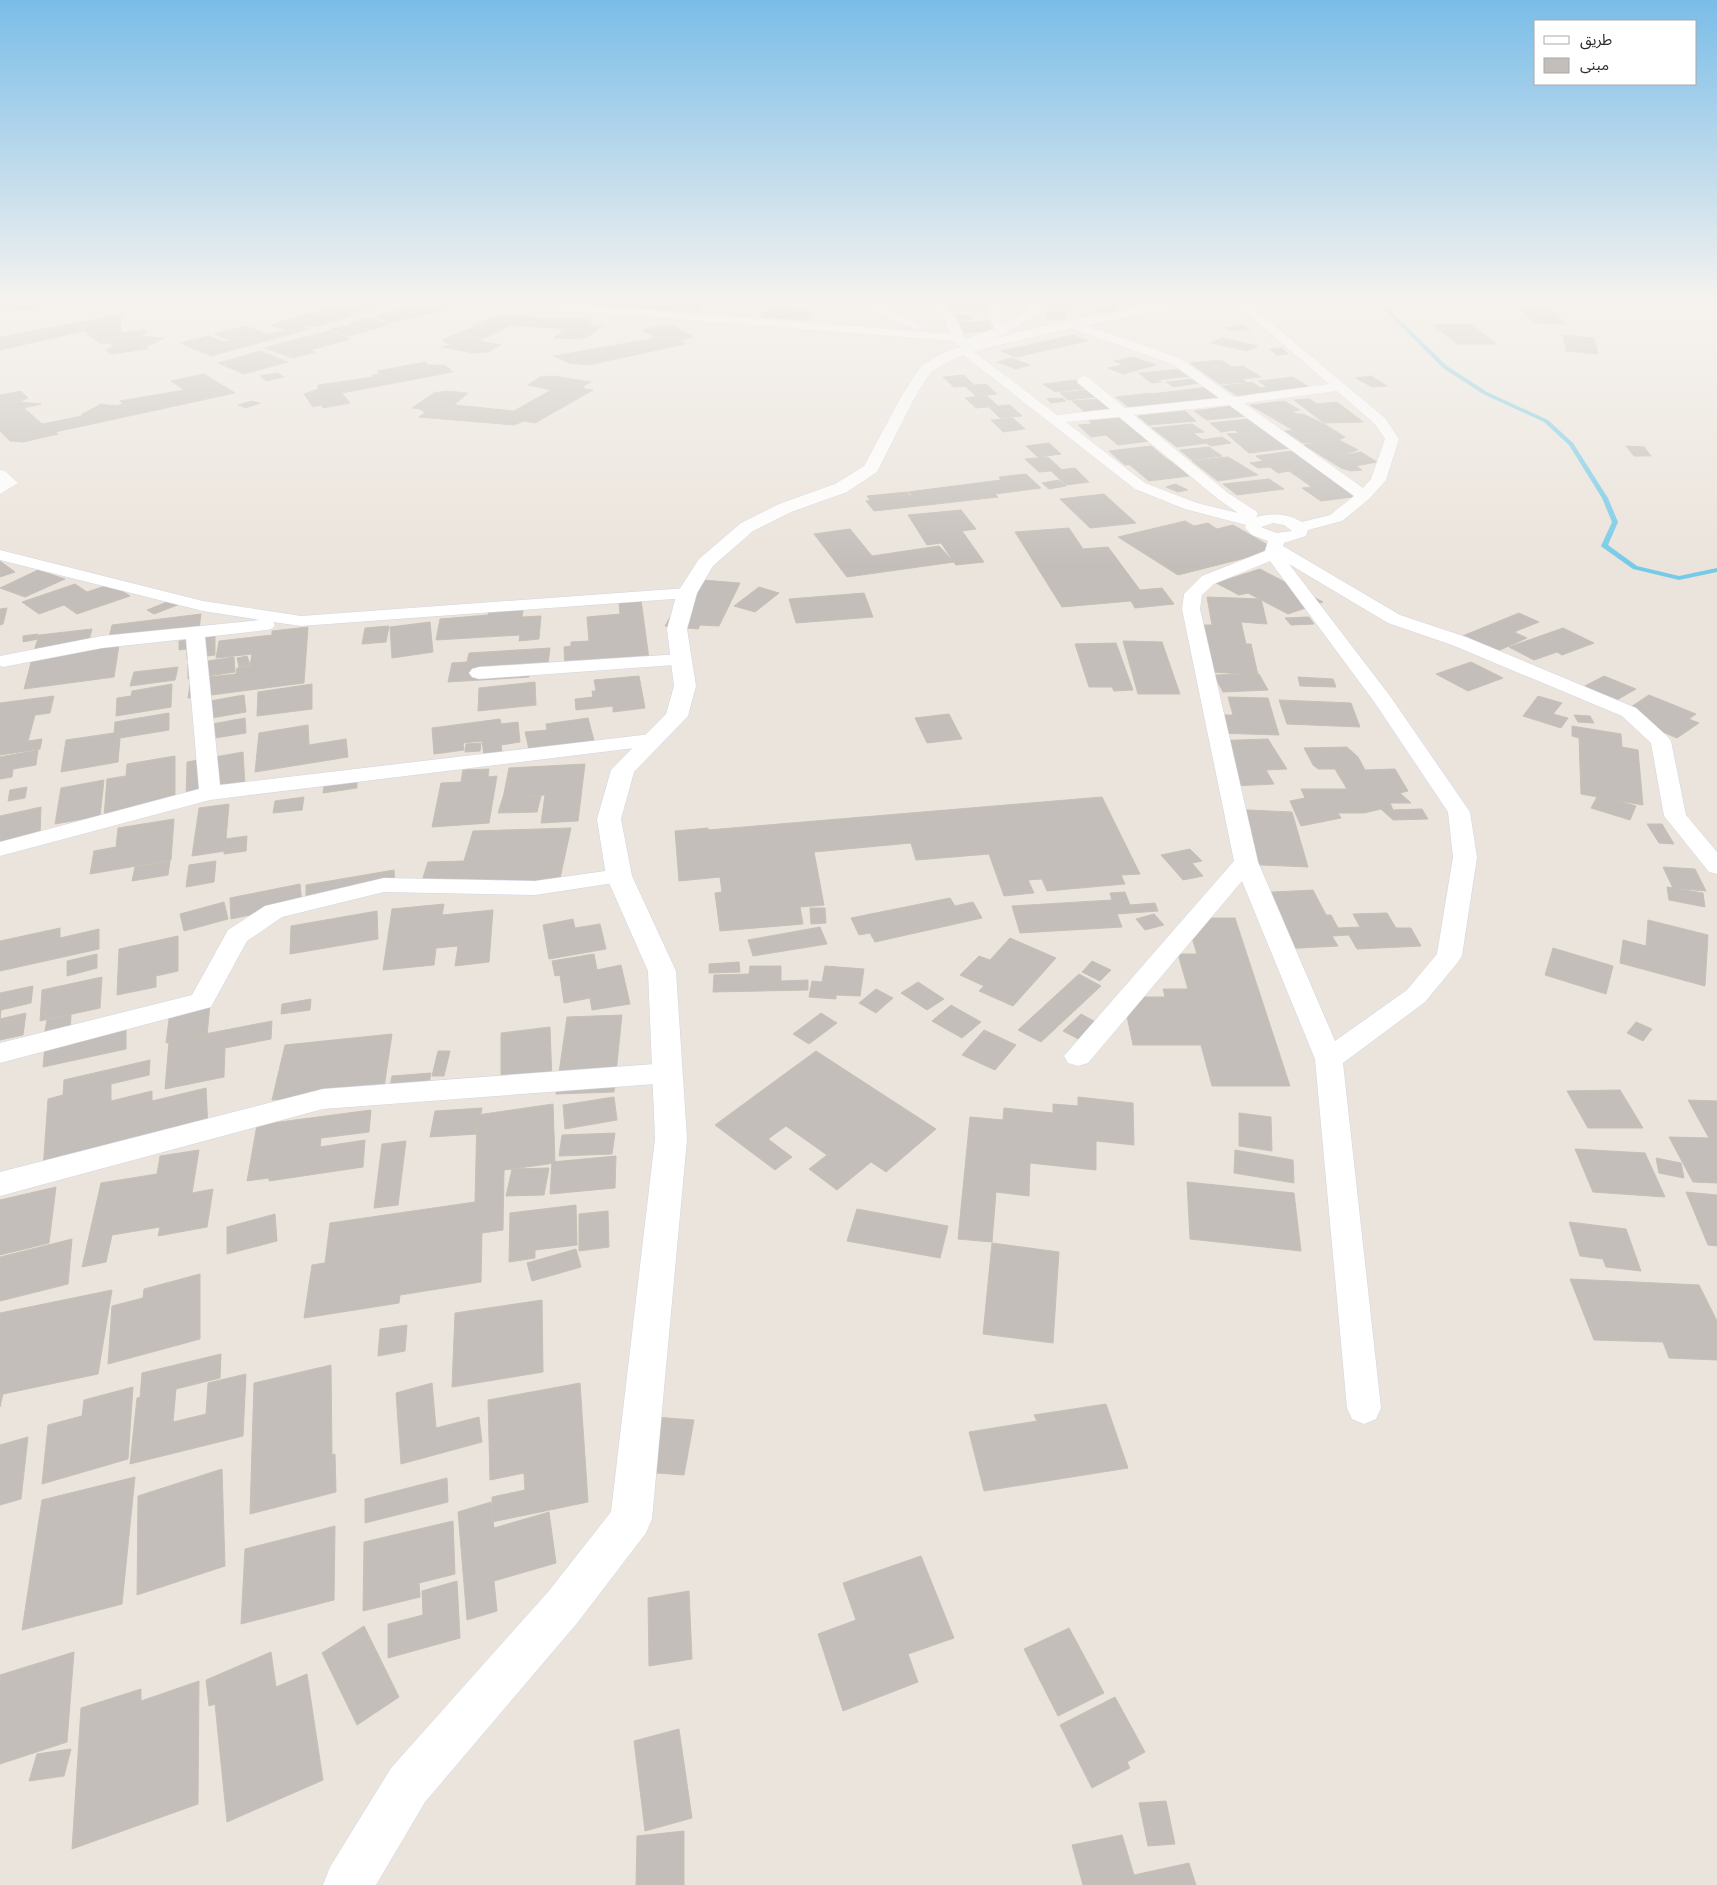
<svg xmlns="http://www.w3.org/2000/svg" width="1717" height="1885" viewBox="0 0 1717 1885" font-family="'Noto Sans','Noto Sans Arabic',sans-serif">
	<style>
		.education { fill: #ece1cd }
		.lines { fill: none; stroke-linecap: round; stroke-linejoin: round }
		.stream { fill: #75cbe7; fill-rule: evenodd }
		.building { fill: #c3beb9; stroke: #c6c0b6 }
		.street-casing { stroke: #d2d5e2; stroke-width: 1 }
		.secondary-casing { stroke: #d2d5e2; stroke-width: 1 }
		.street { fill: #fff; fill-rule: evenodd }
		.secondary { fill: #fff; fill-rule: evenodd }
	</style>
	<rect width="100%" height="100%" fill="#ebe4dc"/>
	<path class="education" d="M585,302H855L844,322Z"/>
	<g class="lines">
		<path class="stream" d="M1377,302H1381L1447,366L1487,392L1548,420L1573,443L1608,498L1618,522L1608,545L1637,566L1679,576L1717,568V572L1679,580L1633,569L1602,547L1601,546L1612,522L1602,498L1569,445L1544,422L1483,394L1443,368Z"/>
	</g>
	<path class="building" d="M19,302H46L44,307L34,309L3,311L0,309V306Z
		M349,302H404L360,312L338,304Z
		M434,302H462L464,306L455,303L448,304L450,309L390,323L375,316Z
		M536,302H707L699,311Z
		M940,302H986L990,310L943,311Z
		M1046,302H1080V303H1073L1074,309L1047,308Z
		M1097,302H1128L1122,306Z
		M1099,304L1120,307L1112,313L1091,310Z
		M339,306L356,311L348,313L356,315L314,327L308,325L289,331L270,325Z
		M1518,306H1549L1566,324L1534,323Z
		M767,309L812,311L807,320L761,317Z
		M1046,312H1065V319H1046Z
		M514,315L553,320L557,318L592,320L589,323L593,325L602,326L588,337L579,339L554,338L564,329L512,325L478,341L501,345L488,352L474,353L442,347L450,345L442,340L465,330L477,327L472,326L494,317Z
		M944,315H971L972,319L945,322Z
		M113,316L121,317V333L144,330L147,333L140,336L164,338L146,347L148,349L110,354L106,350L114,346L110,343L101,344L84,331L0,350V337Z
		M367,318L389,324L371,330L349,324Z
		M989,321L995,331L951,333L946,323Z
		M1471,324L1496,344H1457L1433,325Z
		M666,325L675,326L693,337L680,341L685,344L588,365L569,363L554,356L656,338L642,330Z
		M1242,325L1250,329L1234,331L1226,328Z
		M246,326L267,334L303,327L310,329L211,356L180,343L209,336L224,342L231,340L214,334Z
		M343,326H353L368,331L348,336L329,330Z
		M328,331L351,339L310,350L315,352L293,358L264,348Z
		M1073,335L1088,341L1016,357L1001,351Z
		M1563,335L1594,338L1598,354L1566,351Z
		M1222,338L1258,346L1247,351L1211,343Z
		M1282,348L1288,354L1277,355L1270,349Z
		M260,351L288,362L244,374L218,363Z
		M1133,357L1156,365L1123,374L1108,368L1123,365L1114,361Z
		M1012,358L1030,365L1016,369L997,362Z
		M1221,360L1232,367L1243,366L1261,377L1242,379L1246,382L1220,384L1190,363Z
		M425,362L428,365H445L453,372L342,393L350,403L323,408L321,405L313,407L304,394L318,389V385L373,377L372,375L380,374L377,371Z
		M1181,369L1191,376L1157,380L1161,382L1151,383L1139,373Z
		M277,373L284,377L266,381L260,376Z
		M204,374L235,393L55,432L58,434L23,442L10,441L0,431V395L21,391L28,398L19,402L41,404L24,408L42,424L82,416L81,415L101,404L116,406L123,404L120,401L184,390L171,381Z
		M964,375L974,385L954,387L943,377Z
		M554,376L591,382L583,386L585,389L593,390L535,423L524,421L514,425L419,417L425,413L420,409L412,408L434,393L445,391L468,393L454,405L514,411L551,390L528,385L540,377Z
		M1371,376L1387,386L1372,387L1356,378Z
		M1293,377L1314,390L1241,398L1222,386L1252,382L1261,388L1267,387L1258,381Z
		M1192,379L1199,383L1174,387L1166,382Z
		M1076,380L1089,388L1055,392L1043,384Z
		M986,384L997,394L976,396L965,386Z
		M1209,387L1225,398L1167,405L1151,394Z
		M1086,390L1095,397L1068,400L1060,393Z
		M1150,393L1166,405L1131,409L1116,397Z
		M986,395L998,406L976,408L965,398Z
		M1062,398L1066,401L1051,403L1047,399Z
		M1098,399L1112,409L1085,412L1072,401Z
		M1310,399L1317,404L1337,402L1363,422L1324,423L1294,400Z
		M252,401L260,403L246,408L238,405Z
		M1284,401L1300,410L1292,411L1297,414H1303L1326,425L1345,437L1339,440L1358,450L1338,456L1361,452L1377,462L1356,466L1362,470L1351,471L1341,468L1304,445L1318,443H1303L1285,431L1293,430L1250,405Z
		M1010,405L1022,416L1000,418L989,407Z
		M1232,406L1246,416L1207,420L1194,411Z
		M1185,411L1196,421L1149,425L1138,416Z
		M1013,418L1025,429L1003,432L991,420Z
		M1119,418L1149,441L1118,445L1106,435L1091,437L1078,425L1092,424L1089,421Z
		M1250,419L1291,448L1249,453L1227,434L1239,433L1235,430L1221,432L1210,423Z
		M1192,424L1204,432L1193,433L1207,443L1177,447L1152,428Z
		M1222,437L1231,443L1211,446L1202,440Z
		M1049,443L1061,454L1038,457L1026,446Z
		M1151,446L1168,460L1125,465L1109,451Z
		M1626,446L1644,447L1651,456H1634Z
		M1209,447L1222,456L1192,460L1180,450Z
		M1292,451L1307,462L1360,496L1321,501L1302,488L1312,487L1289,471L1278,473L1270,467L1258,468L1250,463L1263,461L1256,456Z
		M1048,457L1062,470L1039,472L1025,459Z
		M1228,457L1258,475L1218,481L1192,461Z
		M1169,460L1189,476L1149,481L1130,465Z
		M1075,468L1089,482L1066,485L1051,471Z
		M1026,474L1041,488L995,494L998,497L874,511L866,501L912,495L908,492L1001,480L999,477Z
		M1269,479L1284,489L1237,495L1223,484Z
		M1059,480L1066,486L1049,489L1042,483Z
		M1175,484L1188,490L1178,492L1166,487Z
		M907,492L909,495L870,500L867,496Z
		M1104,494L1136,523L1090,528L1060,499Z
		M961,510L976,529L962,531L984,562L956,565L941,543L927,545L908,515Z
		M1185,521L1194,526L1208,523L1217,529L1233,525L1277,550L1178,575L1118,537Z
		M1069,528L1083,549L1108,547L1140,590L1162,588L1174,604L1135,608L1131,601L1062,607L1015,532Z
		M850,529L872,556L939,546L954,562L847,577L814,534Z
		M0,561L15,572L0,577Z
		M1260,569L1323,602L1288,614L1248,593L1239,595L1216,583Z
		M38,570L65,579L25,597L0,588Z
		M702,580L740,583L719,626L700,625L698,629L665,626L686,589Z
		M75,584L87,592L111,584L130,596L77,614L64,605L39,614L22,602Z
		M759,587L779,593L755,612L734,606Z
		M864,593L873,617L796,623L789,599Z
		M1207,597L1261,599L1267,624L1241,622L1246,644H1251L1258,675L1211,672L1203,625H1212Z
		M172,600L180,604L154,614L147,610Z
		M641,600L649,659L565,666L564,647L571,646V642L589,641L587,617L620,614L619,602Z
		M7,608L3,624L0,625V609Z
		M523,610L522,617L541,616L539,639L519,641L520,635L436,640L440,619L488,615L489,612Z
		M1519,613L1539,622L1514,632L1527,638L1493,653L1460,637Z
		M201,614L199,629L108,642L112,625Z
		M1309,617L1314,624L1291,625L1285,618Z
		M430,622L433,652L392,658L390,627Z
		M389,626L386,642L362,644L365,628Z
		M308,627L304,683L188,698L191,679L236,674L237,668L250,666L252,654L216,658L219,641L272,635V631Z
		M1563,628L1594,643L1562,655L1557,652L1534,660L1509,647Z
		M92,629L88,644L34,651L39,635Z
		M38,634V639L23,642V636Z
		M215,636V655L187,659V649L179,650V641Z
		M1123,641L1162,642L1180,694H1138Z
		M1116,643L1133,690L1114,691L1112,687H1089L1075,644Z
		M119,645L114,677L24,689L32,659Z
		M550,648L547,672L529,673V677L448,682L452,663L467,662L469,653Z
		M247,656L250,665L239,667L237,658Z
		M234,657L235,672L188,679V664Z
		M1471,662L1503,678L1468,691L1436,674Z
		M178,667L175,680L130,686L134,672Z
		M1259,674L1268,690L1223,692L1214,675Z
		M639,676L645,708L613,712V706L576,710L575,699L593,697L592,691H596L594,680Z
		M1604,676L1636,689L1615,701L1583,687Z
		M1298,677L1333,679L1336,687L1300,686Z
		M535,682L536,705L478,711L479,688Z
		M172,684L171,707L116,716L117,698L131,696L132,691Z
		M312,684V709L257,716L258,692Z
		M244,695L246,712L194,721L193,704Z
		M1649,695L1696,714L1689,719L1699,723L1677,738L1620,714Z
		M54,696L50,713L35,715L28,741L42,739L40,749L0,755V703Z
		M1538,696L1562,703L1553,714L1568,718L1561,728L1523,716Z
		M1228,697L1268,698L1279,735L1216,733L1211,715H1233Z
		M1279,700L1351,703L1360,727L1287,724Z
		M169,713V730L120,738L118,762L61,772L66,740L114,733L115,722Z
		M949,714L962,739L927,743L915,718Z
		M1574,715L1590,716L1594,723L1578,722Z
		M245,718L246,733L196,741V727Z
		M588,718L595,744L530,754L525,732L547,730L546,724Z
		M500,719L501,724L518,722L520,742L501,745L502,752L484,755L482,741L463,743L464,750L434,754L432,728Z
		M308,725L309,745L346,739L348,757L255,772L259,733Z
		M1572,726L1621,734L1622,747L1638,750L1643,805L1581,794L1579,738L1572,736Z
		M1268,739L1287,769L1266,770L1274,784L1234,786L1210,741Z
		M481,743L480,751L465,752L466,744Z
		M1347,747L1358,757L1365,770L1395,769L1408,791L1400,793L1411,803H1390L1393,810L1422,809L1428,819L1393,820L1381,809L1364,813H1338L1341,818L1301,826L1290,801L1305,798L1301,789H1347L1335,769H1318L1313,765L1304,748Z
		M38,750L36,765L13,769L12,777L0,779V757Z
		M243,752L245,786L186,797L187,762Z
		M175,756V804L104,817L107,779L126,776L127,764Z
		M585,764L578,821L541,823L545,795L503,798L509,768Z
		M489,769L488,777L497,776L489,823L432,827L441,783L461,782L463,770Z
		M104,780L100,816L55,824L61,788Z
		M357,782V788L323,793L324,786Z
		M27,787L25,798L8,801L10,790Z
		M1598,795L1636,806L1630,820L1591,808Z
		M541,796L537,812L498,813L503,797Z
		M304,797L302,810L273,813L275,801Z
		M1102,797L1140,874L1121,875L1125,884L1047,891L1042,879L1028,880L1034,893L1004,896L989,854L916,860L911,843L814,852L824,905L800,907L803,924L720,931L715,893L722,892L720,877L679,881L675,831L708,828V830Z
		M229,804L225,851L192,856L199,808Z
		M41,807L40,835L0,844V816Z
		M1226,809L1292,812L1308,867L1239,864Z
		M174,819L171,860L90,874L94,851L116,847L118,828Z
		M1647,824H1662L1674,844L1659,843Z
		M571,828L559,883L420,887L428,862L464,861L473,831Z
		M247,836L246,851L224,854L225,839Z
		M1190,849L1202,861L1192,863L1203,876L1183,880L1161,855Z
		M170,861L168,875L132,881L135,867Z
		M216,861L214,882L186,887L189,865Z
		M1663,867L1695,869L1706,891L1673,888Z
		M394,870L395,885L306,901V885Z
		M300,884L302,904L231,919L230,898Z
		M1667,887L1703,893L1705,907L1669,900Z
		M1313,890L1326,915H1331L1338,928L1360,927L1353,914L1387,913L1396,928H1411L1421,946L1357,949L1349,935L1332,936L1338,946L1280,949L1253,893Z
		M1125,892L1130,905L1155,903L1158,911L1117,914L1122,927L1020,933L1012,906L1112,900L1110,893Z
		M950,898L955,906L973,902L982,918L875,942L870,933L859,935L851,918Z
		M224,902L228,919L184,931L180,914Z
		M444,904L442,915L493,910L489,962L455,966L458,946L436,948L434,965L383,970L392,909Z
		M810,908H825L826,923L811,924Z
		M377,911L378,939L290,954L291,926Z
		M1154,914L1164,925L1145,930L1136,919Z
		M1186,918H1235L1290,1086H1212L1201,1045H1133L1123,997H1165L1163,989H1188L1178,954H1197Z
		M573,919L575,928L600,924L606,949L549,959L543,925Z
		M1648,920L1708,935L1705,986L1620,963L1623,940L1646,946Z
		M820,927L827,944L753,956L748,940Z
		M60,928V938L99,929V949L0,971V941Z
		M178,936V971L156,976V987L117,995L119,949Z
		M1010,938L1056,958L1013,1006L979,991L984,986L960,975L979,956L990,960Z
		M1553,948L1613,966L1606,994L1545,975Z
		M97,954V968L67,976V961Z
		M594,954L597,970L621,965L630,1004L592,1010L590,998L564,1003L560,975L555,976L552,961Z
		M1092,961L1111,970L1100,981L1082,972Z
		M739,962L740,972L709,973V964Z
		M750,966H781V981L808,980V990L713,992L714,975L749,974Z
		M825,966L864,969L860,996L836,995V999L809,997L812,981L822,982Z
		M1079,974L1101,986L1041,1042L1018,1030Z
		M102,977L100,1008L40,1021L42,990Z
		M918,982L944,999L927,1010L901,993Z
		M33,986L31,1003L1,1010L0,1019L26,1013L23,1035L0,1040V993Z
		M876,989L893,998L876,1013L859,1003Z
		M311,999L310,1010L281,1014L282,1004Z
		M210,1004L207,1036L166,1043L170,1011Z
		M951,1005L981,1022L962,1038L932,1021Z
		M821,1013L837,1023L809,1044L793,1034Z
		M1081,1014L1103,1026L1086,1043L1063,1031Z
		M71,1015L70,1031L44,1036L47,1020Z
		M622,1015L614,1092L556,1094L567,1017Z
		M272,1021L271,1039L225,1048L224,1077L165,1089L169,1041Z
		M1636,1022L1652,1029L1643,1041L1627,1033Z
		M550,1027L552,1082L501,1089V1033Z
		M126,1028V1049L43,1067L45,1046Z
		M984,1030L1016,1045L995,1070L962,1055Z
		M392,1034L384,1088L272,1100L285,1045Z
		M438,1051H450L444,1076H432Z
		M816,1051L936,1129L886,1172L871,1162L837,1190L809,1169L827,1155L786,1126L768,1139L792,1157L775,1170L715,1125Z
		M150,1060L149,1075L111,1084V1101L152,1091V1101L206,1088L208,1129L43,1170L48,1099L63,1095L64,1080Z
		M431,1073L428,1089L389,1092L392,1076Z
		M1620,1090L1643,1128H1588L1567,1091Z
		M614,1097L617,1120L565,1129L563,1105Z
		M1078,1097L1133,1103L1134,1145L1096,1141V1170L1030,1163L1029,1196L996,1192L992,1242L958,1239L970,1117L1003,1120L1004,1108L1053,1113V1104L1078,1106Z
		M1688,1100L1717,1101V1183L1693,1182L1669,1137L1709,1138Z
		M553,1104L555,1163L504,1170L503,1230L482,1233L481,1282L400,1295L399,1303L304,1318L312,1265L325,1263L330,1223L475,1202L477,1115Z
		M482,1108L477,1134L430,1137L435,1111Z
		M371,1110L369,1132L321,1138L320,1147L365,1140L363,1167L269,1181V1178L247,1181L257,1125Z
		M1239,1113L1271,1117L1272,1151L1239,1146Z
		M615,1133L612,1154L559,1156L562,1135Z
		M406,1141L398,1205L374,1208L382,1144Z
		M1575,1149L1645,1153L1665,1197L1593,1192Z
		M199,1150L192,1193L213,1189L207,1227L158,1236L160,1227L112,1235L106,1262L82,1267L101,1183L157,1174L160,1156Z
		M1235,1150L1293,1160L1294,1183L1234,1173Z
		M616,1156L615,1188L550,1194L552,1162Z
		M1656,1158L1681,1163L1684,1178L1659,1173Z
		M549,1168L544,1195L506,1196L512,1169Z
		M1187,1182L1294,1193L1301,1251L1190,1239Z
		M56,1187L49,1243L0,1255V1200Z
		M1686,1192L1717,1195V1246L1708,1245Z
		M576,1205L577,1245L535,1250V1258L509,1262L510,1213Z
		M857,1209L948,1226L940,1258L847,1241Z
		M608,1211L609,1247L579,1251V1214Z
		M275,1214L277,1241L227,1254V1227Z
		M1569,1222L1626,1229L1641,1271L1606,1267L1603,1259L1580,1256Z
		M72,1239L68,1284L0,1301V1257Z
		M992,1243L1059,1252L1053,1343L983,1334Z
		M576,1249L581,1267L532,1281L527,1263Z
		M200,1274V1339L108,1364L112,1306L143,1298L144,1289Z
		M1570,1279L1699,1285L1717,1321V1360L1669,1358L1663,1342L1594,1340Z
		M112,1290L98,1374L3,1394L0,1407V1313Z
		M542,1300L543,1372L452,1387L455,1313Z
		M407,1325L405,1351L378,1356L380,1329Z
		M221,1354L220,1378L140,1398L142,1373Z
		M331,1365L332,1455L335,1454L336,1492L250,1514L254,1383Z
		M246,1374L243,1436L130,1464L137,1398L176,1389L173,1422L206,1414L208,1383Z
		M432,1383L436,1428L479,1417L482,1442L401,1464L396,1393Z
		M580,1383L588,1502L492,1522V1497L525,1490L524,1473L490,1480L488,1400Z
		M133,1387L128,1459L42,1484L48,1425L82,1416L84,1400Z
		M1106,1404L1128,1468L984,1491L969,1432L1037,1421L1034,1415Z
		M655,1417L694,1420L684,1475L644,1472Z
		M28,1437L21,1499L0,1505V1445Z
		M222,1469L225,1566L137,1595L138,1496Z
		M135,1477L122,1604L22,1630L42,1500Z
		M447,1478L448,1502L365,1523V1499Z
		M491,1502L494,1528L549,1512L556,1563L494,1581L497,1611L467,1620L458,1512Z
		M453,1521L455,1574L419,1583L420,1597L363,1611L364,1542Z
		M335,1526L334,1600L241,1624L245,1549Z
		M921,1556L954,1638L908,1654L918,1682L843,1711L818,1634L856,1620L843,1583Z
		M457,1581L460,1638L388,1658V1624L423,1615L422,1591Z
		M689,1591L692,1659L649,1666L648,1598Z
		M364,1626L399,1697L357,1725L322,1653Z
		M1069,1628L1104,1693L1058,1716L1024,1649Z
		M74,1652L67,1742L0,1764V1675Z
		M271,1652L276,1687L307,1674L323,1780L227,1822L215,1704L209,1706L206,1680Z
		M199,1681L198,1804L72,1849L81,1708L141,1689V1701Z
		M1115,1697L1145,1752L1127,1762L1130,1768L1092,1788L1060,1725Z
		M679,1729L692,1818L645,1831L634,1741Z
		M71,1749L64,1776L29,1781L37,1754Z
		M1166,1801L1175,1844L1148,1846L1139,1803Z
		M684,1831V1885H636L637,1836Z
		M1122,1835L1134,1875L1189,1863L1196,1885H1083L1072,1845Z"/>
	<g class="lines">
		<g class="street-casing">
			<path id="street" d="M501,302H547L950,334L945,319L933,302H944L957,319L965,339L994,329L985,302H995L1004,324L1028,309V302H1038V312L1005,334L976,344L980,347L973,351L1057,415L1110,409L1078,383L1077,380L1083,376L1088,377L1125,408L1219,398L1172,364L1067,327L1065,324L1071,320L1180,358L1234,397L1329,384L1234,302H1246L1385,418L1399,439L1386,480L1369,499L1342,521L1308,530L1306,536L1284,543L1283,546L1400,615L1466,637L1636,708L1668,737L1671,741L1686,815L1717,852V874L1709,872L1664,816L1651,743L1622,716L1452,645L1388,623L1289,564L1390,696L1470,812L1477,857L1462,956L1458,962L1425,1002L1343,1063L1381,1408L1376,1419L1364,1424L1352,1419L1347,1408L1315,1059L1242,881L1088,1063L1078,1066L1068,1063L1064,1056L1234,861L1182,609L1184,594L1202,576L1265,551L1268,541L1252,535L1245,528L1246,525L1185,509L1135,489L961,353L959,350L961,347L954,341L507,305ZM1337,391L1375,424L1385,439L1371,479L1363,488L1244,403ZM1229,405L1354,496L1330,515L1302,522C1287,513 1273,513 1256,517L1258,514L1256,511L1228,493L1134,415ZM1119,417L1218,499L1238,513L1197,503L1145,483L1066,422ZM1273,523L1284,525L1292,531L1276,533L1261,527ZM1270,561L1375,703L1448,812L1453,857L1437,954L1407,990L1335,1041L1258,862L1200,609L1202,595L1214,584Z
				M863,302H876L923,326L917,330L893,321Z
				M1135,302H1145L1149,308L1147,310H1139Z
				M0,470L5,471L18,483L0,494Z
				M0,550L203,601L301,616L687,588L693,589L696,593L693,597L687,598L301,626L273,622L275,625L272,629L266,630L205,637L220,785L651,734L658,736L661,740L658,744L651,746L210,800L0,856V842L199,789L186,639L102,648L3,667L0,666V656L102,636L260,620L203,611L0,560Z
				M681,654L688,656L690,660L688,664L479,679L472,677L469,673L472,669L479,667Z
				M619,869L627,871L631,876L627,881L535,895L384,892L282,917L247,941L211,1007L0,1063V1043L192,995L228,930L265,906L384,878L535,881Z
				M668,1063L678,1066L682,1073L678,1080L668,1083L323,1109L0,1196V1172L323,1089Z"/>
		</g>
		<g class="secondary-casing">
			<path id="secondary" d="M1165,302H1188L1182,306L1071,328L978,350L953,359L931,372L915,397L877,472L847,492L791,512L753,531L713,566L697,593L687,629L696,686L688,716L634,772L621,819L632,876L676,971L687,1139L652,1519L646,1533L578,1622L425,1802L376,1885H323L330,1867L391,1768L548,1592L611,1512L655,1139L648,971L606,876L597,819L611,770L666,714L674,686L667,629L677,593L699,559L741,523L779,504L835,484L864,466L901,397L921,366L943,353L969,344L1071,320Z"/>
		</g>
		<use href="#street" class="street"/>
		<use href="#secondary" class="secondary"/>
	</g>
	<linearGradient id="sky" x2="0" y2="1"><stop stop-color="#7abde8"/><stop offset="0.53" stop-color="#f6f3ef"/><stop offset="1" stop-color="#f6f3ef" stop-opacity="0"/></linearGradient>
	<rect width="1717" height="566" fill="url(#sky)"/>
	<rect x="1534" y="20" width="162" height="65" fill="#ffffff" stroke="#aaaaaa"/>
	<rect x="1544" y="36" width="25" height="8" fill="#ffffff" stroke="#aaaaaa"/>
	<text x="1580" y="45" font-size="15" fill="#2a2a2a">طريق</text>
	<rect x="1544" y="58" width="25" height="15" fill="#c3beb9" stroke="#aaaaaa"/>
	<text x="1580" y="70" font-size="15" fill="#2a2a2a">مبنى</text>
</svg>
